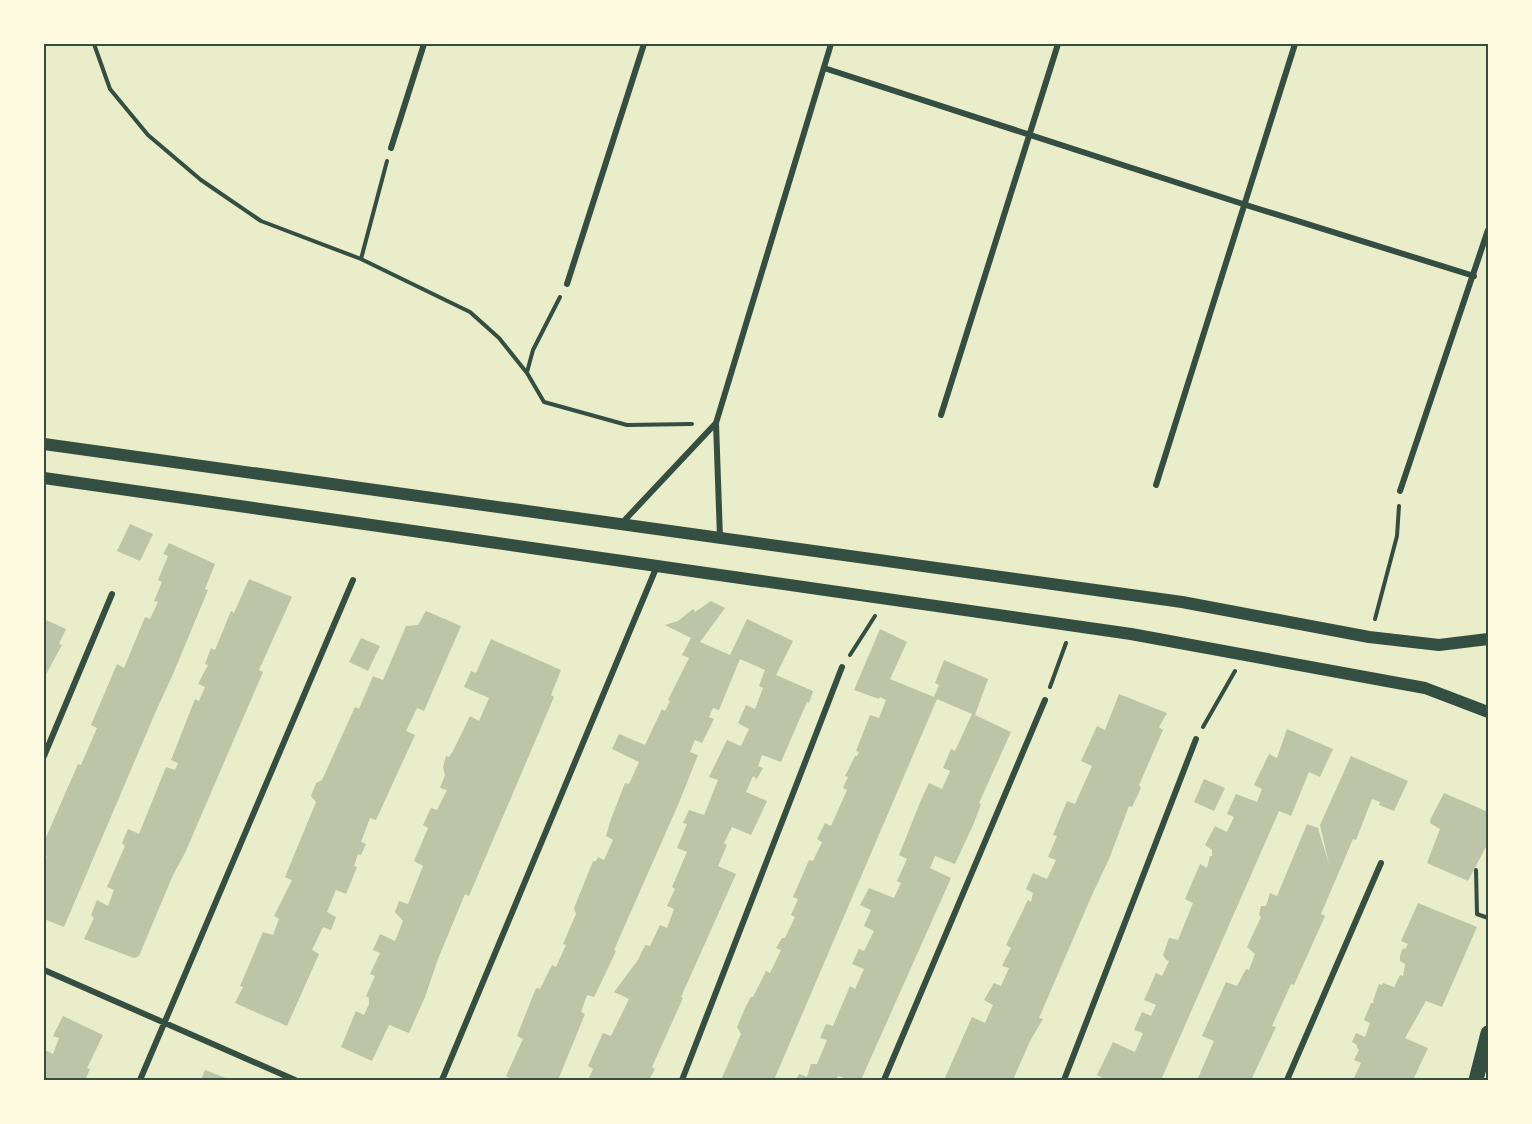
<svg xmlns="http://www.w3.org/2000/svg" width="1532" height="1124" viewBox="0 0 1532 1124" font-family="'Playfair Display',serif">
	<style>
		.building { fill: #bcc5a7 }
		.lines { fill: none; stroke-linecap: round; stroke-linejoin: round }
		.path { stroke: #344e41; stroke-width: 4 }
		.minor { stroke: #344e41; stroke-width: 6 }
		.secondary { stroke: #344e41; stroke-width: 12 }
		.primary { stroke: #344e41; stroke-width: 15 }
		.neatline { fill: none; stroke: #344e41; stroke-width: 2 }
	</style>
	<rect width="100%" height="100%" fill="#e9edc9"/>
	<path class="building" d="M130,524L153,534L140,561L117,551Z
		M169,543L215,564L205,589L208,590L173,674L156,711L64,927L44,919V865L47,857L44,855V842L78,764L81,765L97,728L91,725L117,664L124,668L145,617L150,619L158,602L154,601L162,582L158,580L168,556L163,554Z
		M249,579L292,597L259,670L263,672L185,853L173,875L139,956L134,958L84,939L94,918L91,915L97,900L108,906L114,890L107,887L125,846L122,843L128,829L139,834L166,767L175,770L178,763L171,760L195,699L199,701L205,687L198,684L208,665L205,664L211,648L215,650L231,611L234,613Z
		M711,601L725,608L700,642L730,655L747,619L793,641L776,675L813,691L809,703L807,702L781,762L762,755L758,766L763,768L757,779L753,776L746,792L767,801L751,835L732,827L724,843L727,845L718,866L736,874L681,997L683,998L652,1067L655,1069L649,1080H588L593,1069L588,1066L603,1033L611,1036L629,999L614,992L638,960L645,945L650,946L660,925L667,928L674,909L667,906L675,889L672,887L687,852L677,848L687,824L683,823L689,810L704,815L718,780L709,777L727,740L741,746L749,729L738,723L746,705L755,709L763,688L759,686L765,670L740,659L719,710L713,708L709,717L714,719L702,743L695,740L690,752L698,755L678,805L614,950L616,951L599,987L594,997L587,995L581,1012L585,1014L558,1080H509L510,1078L506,1076L523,1039L517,1036L536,988L540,989L552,965L556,967L566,945L563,944L576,914L574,908L593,861H596L598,857L604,860L613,840L606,836L611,819L625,783L629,784L639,762L612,749L619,734L645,745L662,709L665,711L670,701L668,700L689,658L682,655L691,638L665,625L678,621L693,609L695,612Z
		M426,611L461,626L424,711L417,708L406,731L415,735L376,820L370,818L361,842L366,844L361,855L358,854L354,866L357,867L351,882L346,894L336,890L327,912L336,917L331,930L323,927L312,950L319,954L287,1026L235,1003L243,987L240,986L263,932L273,935L279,919L274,916L292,880L285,877L316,802L311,796L316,783L322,780L355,707L359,709L373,676L383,680L406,626L418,625Z
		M44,619L66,629L59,644L62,645L44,678Z
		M880,629L907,642L890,679L934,697L939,685L935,683L944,660L988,679L975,715L1011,732L979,803L981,804L974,823L955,864L935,856L930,868L951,878L861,1080H851L838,1076L836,1080H796L799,1074L807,1077L811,1064H817L827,1040L820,1038L826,1024L833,1026L850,986L855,989L864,969L852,964L859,949L864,951L874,931L864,926L871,910L860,905L869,888L894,898L901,883L897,881L907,859L899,855L921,800L929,783L942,789L950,771L943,768L951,749L955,751L972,714L937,699L774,1080H721L741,1034L737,1027L746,1006L751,997H753L766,971L770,973L781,950L776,948L782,938H785L795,917L791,915L798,899L793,897L809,860L813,861L822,842L817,839L825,823L831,826L847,790L843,788L848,777L845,776L855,756H857L859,752L856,751L870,715L879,718L886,700L880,697L879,699L854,690Z
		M361,638L380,646L368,671L349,662Z
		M491,639L561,670L551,695L554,697L469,896L465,894L438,959L425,997L409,1033L389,1025L372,1061L341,1047L356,1011L364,1015L369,1004V998L366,996L375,976L370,974L380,953L373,950L380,934L395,941L403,921L395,912L399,901L408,904L423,866L414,861L428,828L423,825L431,808L437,810L447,790L440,788L445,775L443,767L446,756L449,757L453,751L470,716L479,721L489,698L464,687L471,671L476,673Z
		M1119,694L1167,713L1159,727L1163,730L1139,785L1141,788L1132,807L1129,806L1109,859L1092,895L1039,1018L1043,1019L1030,1041L1013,1080H944L972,1017L985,1023L993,1005L984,1000L994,983L1001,986L1009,968L1002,966L1011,948L1006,945L1028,900L1031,902L1033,893L1026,889L1033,873L1047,879L1056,860L1048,857L1057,836L1053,835L1067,801L1075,804L1092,766L1081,761L1097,726L1105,730Z
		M1287,729L1333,749L1320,777L1309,772L1291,816L1279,811L1161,1080H1107L1097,1075L1113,1042L1135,1052L1143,1033L1134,1030L1142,1012L1151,1016L1156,1005L1144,1000L1156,973L1162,976L1169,961L1166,960L1163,955L1169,938L1178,940L1193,903L1185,899L1200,864L1207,868L1210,856H1212V850L1205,845L1215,826L1227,832L1234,817L1227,814L1236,794L1257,802L1262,789L1254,785L1269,754L1277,758Z
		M1351,756L1408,781L1394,811L1379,805L1380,802L1372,799L1356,840L1353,839L1321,914L1325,916L1294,985L1291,984L1272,1026L1276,1027L1251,1080H1204L1198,1078L1214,1041L1202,1036L1226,982L1237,986L1246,969L1249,970L1255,954L1247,947L1261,917L1259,915L1261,906H1266L1270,893L1277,896L1307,824L1318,828L1329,864L1320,825Z
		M1204,779L1225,788L1214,811L1194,802Z
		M1444,793L1488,812V838L1486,841L1488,843L1468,881L1427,863L1440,829L1430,823V820Z
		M1418,903L1477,927L1442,1007L1426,1001L1405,1038L1428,1048L1413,1080H1353L1361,1063L1354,1060L1359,1050L1357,1048V1045L1352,1042L1356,1033L1365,1037L1370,1023L1364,1020L1371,1003H1374L1373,1001L1379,984L1382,985L1383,983L1394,987L1400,975L1403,976L1405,964L1400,961V956L1403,948L1405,949L1408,944L1401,941Z
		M63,1016L103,1035L87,1068L90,1069L85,1080H44V1053L45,1050L53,1054L59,1038L53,1036Z
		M205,1070L231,1080H201Z"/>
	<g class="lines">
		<path class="path" d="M94,44L110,89L148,135L201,180L261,221L361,259L470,312L499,338L527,373L544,402L627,425L692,424
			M361,259L387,161
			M527,372L533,350L560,297
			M1375,619L1397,536L1399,506
			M850,655L875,616
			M1050,687L1066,643
			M1203,727L1235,671
			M1476,870L1477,914L1488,918"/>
		<path class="minor" d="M824,68L1246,205L1474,276
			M391,148L424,44
			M567,284L644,44
			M941,415L1058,44
			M1156,485L1295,44
			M1400,491L1488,230
			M622,523L716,423
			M720,538L716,423L831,44
			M44,756L112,594
			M44,970L295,1080
			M140,1080L353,580
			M442,1080L657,566
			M682,1080L842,667
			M884,1080L1045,700
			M1064,1080L1196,739
			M1287,1080L1381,863"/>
		<path class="secondary" d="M44,444L1182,602L1369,637L1439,645L1488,639
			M44,478L1131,634L1425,688L1488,712"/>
		<path class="primary" d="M1476,1080L1488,1033"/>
	</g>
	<rect width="1532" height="1124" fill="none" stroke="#fefae0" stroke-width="90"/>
	<rect x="45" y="45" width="1442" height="1034" class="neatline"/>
</svg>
